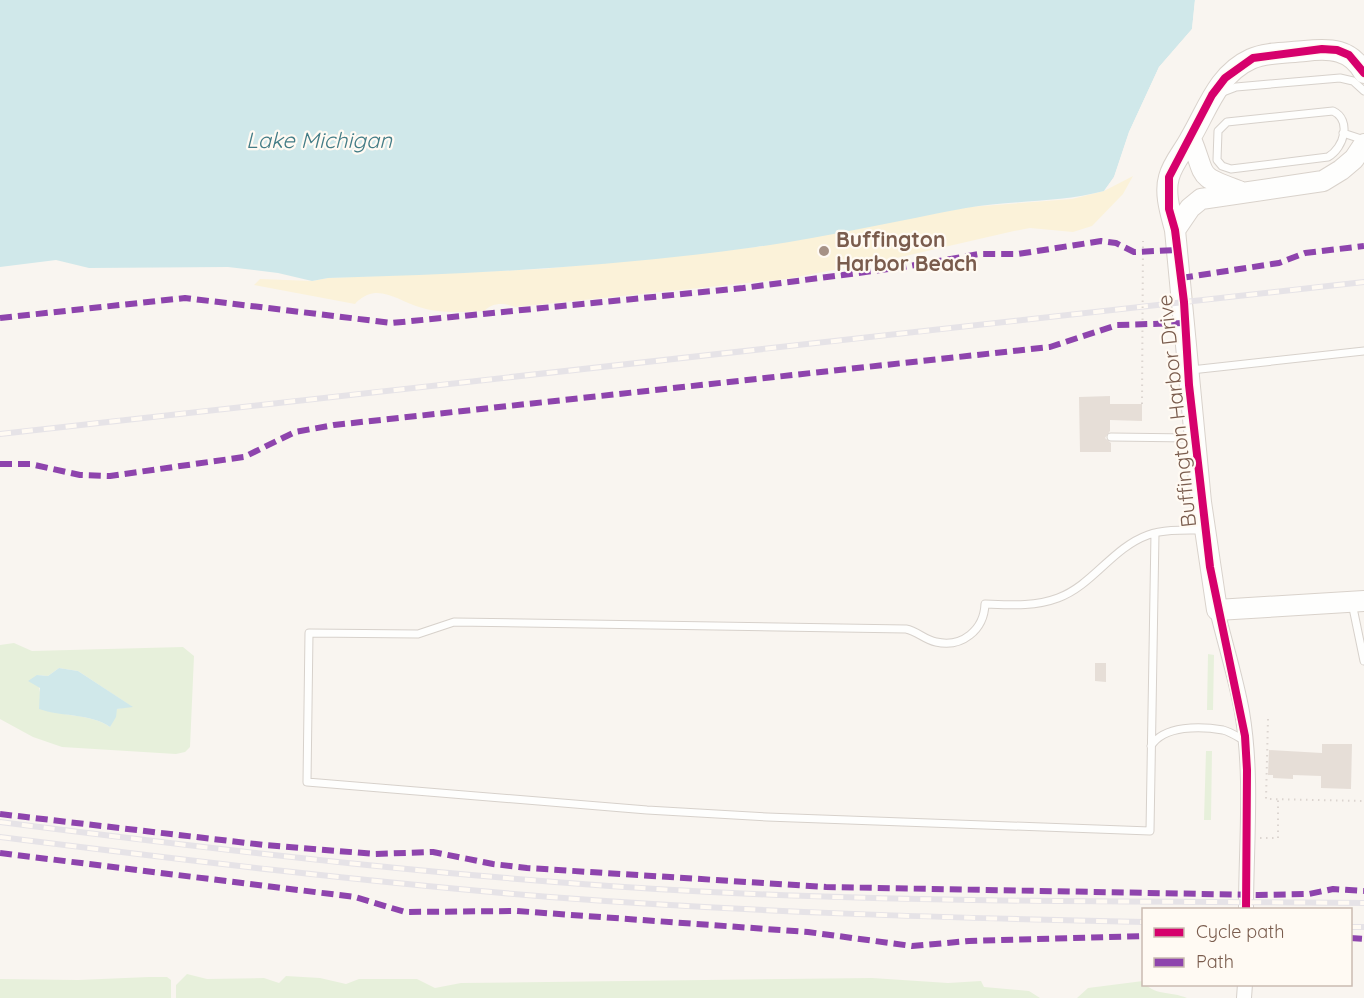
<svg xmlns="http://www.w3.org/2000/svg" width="1364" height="998" viewBox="0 0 1364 998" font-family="Quicksand,sans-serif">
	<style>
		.green { fill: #e7f0db; fill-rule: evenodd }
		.sand { fill: #fbf2d9 }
		.water { fill: #d0e8ea }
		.pier { fill: #f9f5f0 }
		.building { fill: #e6ded7 }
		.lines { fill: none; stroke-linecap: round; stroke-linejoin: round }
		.lane-casing { stroke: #d7d1cb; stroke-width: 9 }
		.street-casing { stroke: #d7d1cb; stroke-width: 16 }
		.secondary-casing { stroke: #d9d2cb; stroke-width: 22 }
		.path { stroke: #dcd5d0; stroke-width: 2; stroke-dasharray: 1.5 4.5; stroke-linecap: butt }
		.lane { stroke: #fefefd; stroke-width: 7 }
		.street { stroke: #fefefd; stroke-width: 14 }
		.secondary { stroke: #fefefd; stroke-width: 20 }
		.rail-casing { stroke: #e6e3e7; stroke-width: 6 }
		.rail { stroke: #fffaf3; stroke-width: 4; stroke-dasharray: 11; stroke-linecap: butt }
		.path-bridge { stroke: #dcd5d0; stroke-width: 2; stroke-dasharray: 1.5 4.5; stroke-linecap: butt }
		.quiet { stroke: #8e44ad; stroke-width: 6; stroke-dasharray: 12 6; stroke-linecap: butt }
		.cycleway-casing { stroke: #fffaf3; stroke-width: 11 }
		.cycleway { stroke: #d6006c; stroke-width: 8 }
		.poi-dot { fill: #a69286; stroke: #fffaf3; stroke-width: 2 }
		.labels { text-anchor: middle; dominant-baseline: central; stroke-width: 4.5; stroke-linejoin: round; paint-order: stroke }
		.poi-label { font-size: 21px; font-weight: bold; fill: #7a5c4d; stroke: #fffaf3; text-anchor: start }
		.street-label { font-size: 21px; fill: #7a5c4d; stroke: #fffaf3 }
		.water-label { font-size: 22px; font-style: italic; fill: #437c86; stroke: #fffaf3 }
	</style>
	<rect width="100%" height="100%" fill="#f9f5f0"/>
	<path class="green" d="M14,643L32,651L183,647L194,656L190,747L185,752L176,754L62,747L33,737L0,719V645ZM59,668L78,671L131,706L117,709L110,727C90,713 61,717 39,708L41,698L37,675L48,676Z
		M1208,654L1214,655L1213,710H1207Z
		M1206,751H1212L1211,820H1204Z
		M187,974L207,979L264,978L279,983L286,976L320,978L346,984L359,979H417L435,988L461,983L872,978L948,983L981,981L984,987L1029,991L1040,998H176V985Z
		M149,977H167L171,980V998H0V979L78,980Z
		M1143,981C1153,996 1171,991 1187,998H1077L1088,988Z"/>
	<path class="sand" d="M1133,176L1123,194L1092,226L1073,232L1030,228L1014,231L888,260L786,279L516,307C503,303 494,302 484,311C463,312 440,314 419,307C405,303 390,292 375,293C367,294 360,298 355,304L254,285L260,279L312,281L328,278L543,269L757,247L969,207L1072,199L1104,191Z"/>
	<path class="water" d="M0,0H1195L1192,29L1159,67L1129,132L1114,177L1104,191C1059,203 1012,200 966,208C896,221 827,237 756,247C614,267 471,274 328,278L312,281L278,273L228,267L89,268L56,260L0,267Z
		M59,668L78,671L133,707L117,709L116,717L110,727C90,713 61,717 39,709L40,688L28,681L37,675L48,676Z"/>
	<path class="pier" d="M1195,0H1198L1194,30L1162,69L1131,133L1117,178L1104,191L1114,177L1129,132L1159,67L1192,29Z"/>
	<path class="building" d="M1110,396V404H1142V421L1110,420V431L1105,438L1111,443V452H1080L1079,397Z
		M1095,663H1106V682L1095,681Z
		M1322,744H1352L1351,789L1321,788V776L1293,775V779L1273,778V775H1268L1269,750L1322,753Z"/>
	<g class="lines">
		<g class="lane-casing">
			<path id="lane" d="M1223,92L1236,87L1340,78L1353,81L1364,91
				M1333,111C1352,120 1344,148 1328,157L1231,169L1222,166L1217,160L1218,131L1227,122Z
				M1343,133L1364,140
				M1191,370L1364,351
				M1111,437L1192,438
				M1155,533L1150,831L767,817L647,810L307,782L309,633L418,634L454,622L906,629C917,631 925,640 936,642C962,648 984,630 985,604C1010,605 1034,607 1058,598C1093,585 1112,548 1148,535C1164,529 1185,530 1202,530
				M1352,603L1364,661
				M1151,746C1164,725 1201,726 1223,730C1231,732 1238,737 1245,741"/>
		</g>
		<g class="street-casing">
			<path id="street" d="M1217,610C1225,644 1236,678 1242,712C1253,777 1246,844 1246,910
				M1244,998L1245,984"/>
		</g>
		<g class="secondary-casing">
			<path id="secondary" d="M1364,73C1351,49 1330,48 1305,51C1288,53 1266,52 1251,59C1218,74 1208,108 1191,137C1184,151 1173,162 1169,177C1164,194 1171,214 1175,230L1201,502L1217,610L1364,601
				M1191,139C1207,178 1195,175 1239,191
				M1175,230L1190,208L1201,199L1323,181L1341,170L1354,159L1364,144"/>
		</g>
		<path class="path" d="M1268,719L1266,799L1364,801
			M1260,838H1278V799"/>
		<use href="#lane" class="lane"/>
		<use href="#street" class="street"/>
		<use href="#secondary" class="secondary"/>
		<g class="rail-casing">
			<path id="rail" d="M0,434L1364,282
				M0,822C236,852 473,880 711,892C929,903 1146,901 1364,903
				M0,837C183,860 366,882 550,897C748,912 946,918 1144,922
				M1350,927H1364"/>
		</g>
		<use href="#rail" class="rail"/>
		<path class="path-bridge" d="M1142,404L1143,241"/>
		<path class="quiet" d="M1181,278L1279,263L1305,253L1364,246
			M0,318L185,298L392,323L743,288L904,267L979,254H1018L1101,241L1116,243L1134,252L1178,250
			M0,464H30L80,475L110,476L244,457L295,432L334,425L1050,347L1117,325L1185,323
			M0,814L264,845L375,854L433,852L493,864L527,868L826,887L1258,895L1309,894L1333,889L1364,891
			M0,853L355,897L405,912L517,911L808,932L912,946L969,941L1144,936
			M1350,938L1364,939"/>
		<g class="cycleway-casing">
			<path id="cycleway" d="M1246,910L1247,770L1245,736L1210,567L1189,385L1184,302L1175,230L1169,209V177L1212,95L1225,78L1253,58L1322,49L1337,50L1349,55L1364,73"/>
		</g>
		<use href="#cycleway" class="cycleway"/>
	</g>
	<circle class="poi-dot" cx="824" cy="251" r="6"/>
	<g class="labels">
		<g class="poi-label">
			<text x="836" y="239">Buffington<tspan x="836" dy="24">Harbor Beach</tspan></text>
		</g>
		<g class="street-label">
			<text transform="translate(1176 411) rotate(-96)">Buffington Harbor Drive</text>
		</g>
		<g class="water-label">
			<text x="319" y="140">Lake Michigan</text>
		</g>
	</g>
	<rect x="1142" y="908" width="210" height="78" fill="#fffaf3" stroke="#cabbb1" stroke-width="1.5"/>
	<rect x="1154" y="928" width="30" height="9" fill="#d6006c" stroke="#cabbb1" stroke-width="1.5"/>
	<text x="1196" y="938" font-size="18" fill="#7a5c4d">Cycle path</text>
	<rect x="1154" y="958" width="30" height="9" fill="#8e44ad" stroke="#cabbb1" stroke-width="1.5"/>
	<text x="1196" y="968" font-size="18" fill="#7a5c4d">Path</text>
</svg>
